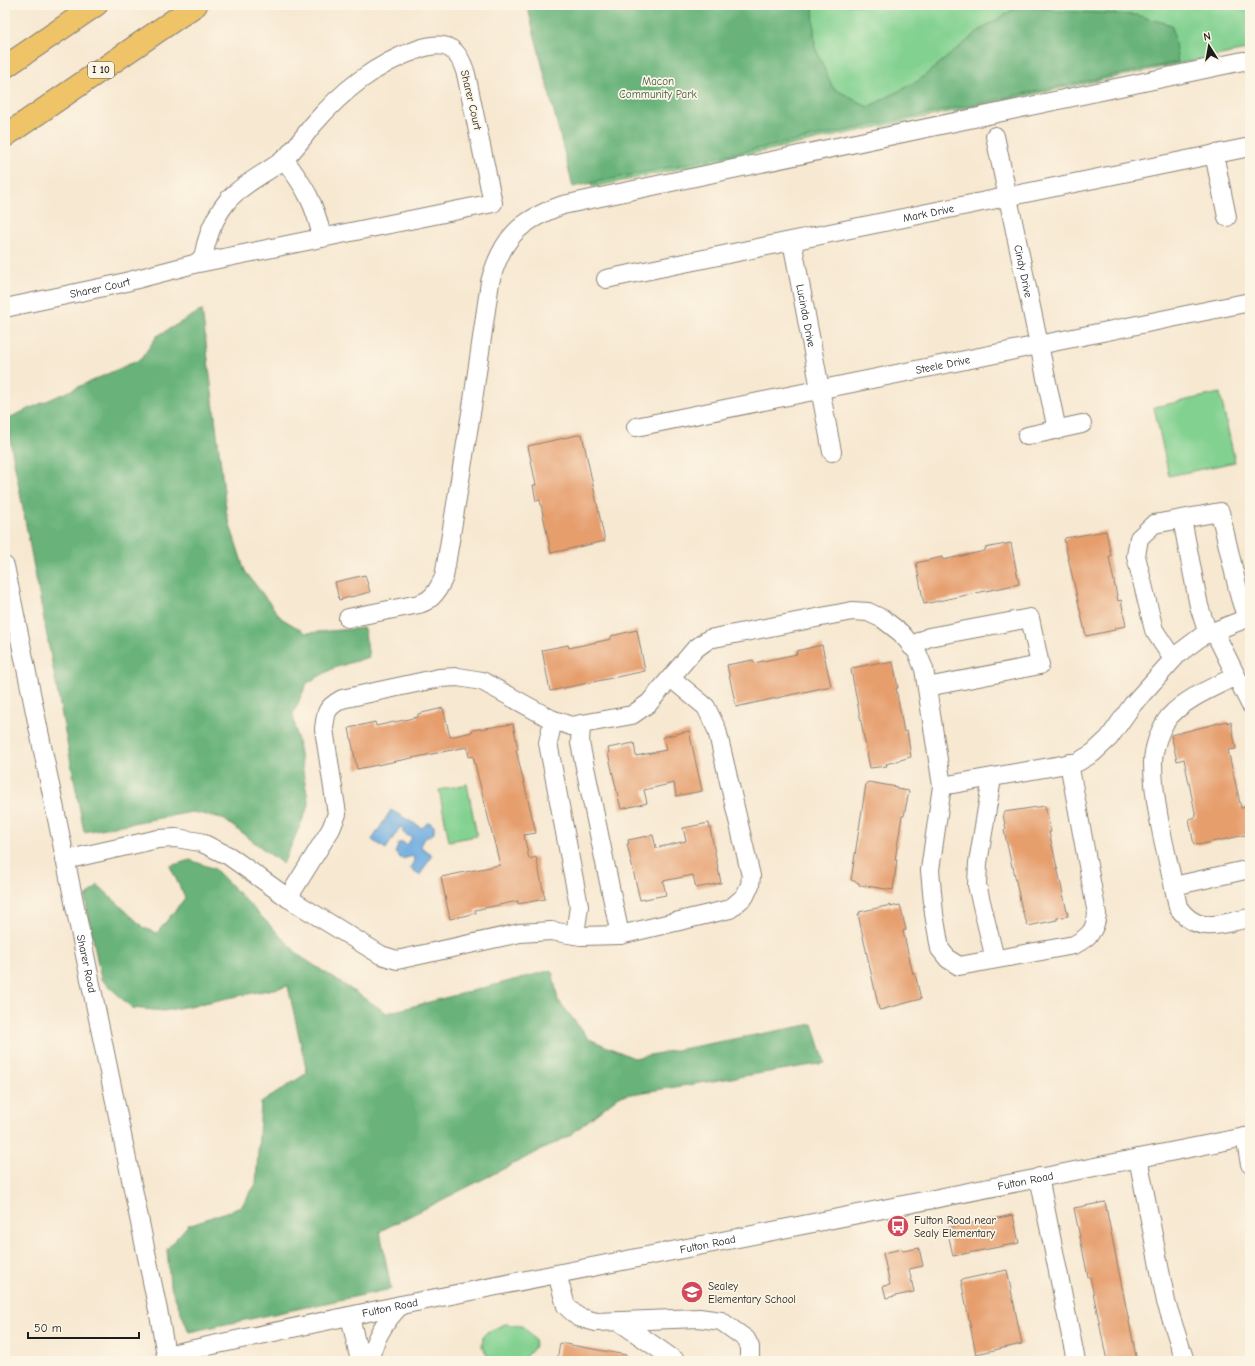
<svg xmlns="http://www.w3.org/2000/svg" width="1255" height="1366" viewBox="0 0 1255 1366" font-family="'Comic Neue',sans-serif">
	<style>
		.green { fill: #82d190; stroke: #4f7656 }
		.forest { fill: #69b37a; stroke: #42684b }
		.water { fill: #6dace0; stroke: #44647e }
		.building { fill: #e69e6d }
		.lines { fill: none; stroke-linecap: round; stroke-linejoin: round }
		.minor-casing { stroke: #8a8276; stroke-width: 20 }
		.highway-casing { stroke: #8a8276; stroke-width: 24 }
		.minor { stroke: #fff; stroke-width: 18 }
		.highway { stroke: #efc469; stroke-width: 22 }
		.labels { text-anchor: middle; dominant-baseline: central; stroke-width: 3.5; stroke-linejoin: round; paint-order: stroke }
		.shield { fill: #fcf5e5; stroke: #5f5d58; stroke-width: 1 }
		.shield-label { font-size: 10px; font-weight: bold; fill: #1c1c1c }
		.park-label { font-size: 11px; fill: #405b45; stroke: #fcf5e5 }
		.street-label { font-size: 11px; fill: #1c1c1c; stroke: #fcf5e5 }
		.poi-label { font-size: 11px; fill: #1c1c1c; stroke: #fcf5e5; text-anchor: start }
	</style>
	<rect width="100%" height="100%" fill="#fcf5e5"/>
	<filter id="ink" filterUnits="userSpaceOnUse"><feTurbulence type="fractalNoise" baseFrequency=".025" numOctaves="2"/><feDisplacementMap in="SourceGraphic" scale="8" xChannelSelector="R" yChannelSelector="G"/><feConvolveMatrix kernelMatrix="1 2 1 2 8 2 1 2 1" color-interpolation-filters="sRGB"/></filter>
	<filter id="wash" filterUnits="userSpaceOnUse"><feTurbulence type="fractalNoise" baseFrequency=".012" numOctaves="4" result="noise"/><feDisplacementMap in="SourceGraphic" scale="16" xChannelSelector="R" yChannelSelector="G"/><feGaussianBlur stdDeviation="0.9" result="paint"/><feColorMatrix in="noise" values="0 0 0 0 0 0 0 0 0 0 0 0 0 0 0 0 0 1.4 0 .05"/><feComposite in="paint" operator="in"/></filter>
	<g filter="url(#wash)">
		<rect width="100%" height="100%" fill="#f7e8d1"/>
		<path class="green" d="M558,5H1250V49L592,187Z
			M1220,393L1235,462L1169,476L1154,407Z
			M467,784L477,836L449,841L439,790Z
			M505,1324L522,1326C532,1335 543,1346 526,1355L525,1361H490L482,1347L483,1336L487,1332Z"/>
		<path class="forest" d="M527,5H813L815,47L833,88L868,107L918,81L979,31L1020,5L1058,11L1136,15L1172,25L1178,62L573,187Z
			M202,310L227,516L245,571L281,618L306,633L364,628L369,657L334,668L307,683L293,714L309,805L283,864L222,818L192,812L84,832L6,419L141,359L157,336Z
			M190,860L215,869L300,956L387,1013L552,970L558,1000L589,1039L634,1058L813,1024L825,1063L619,1096L569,1136L380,1231L391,1289L189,1332L170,1285L167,1249L188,1225L241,1207L256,1184L261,1103L307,1073L288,986L164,1011L132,1008L101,979L85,898L98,885L144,928L157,933L185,898L170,866Z"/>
		<path class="water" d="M391,810L422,828L427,823H431L434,826V833C428,838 421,837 421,847L432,855L420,875L410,868L414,861L413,856L402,859L395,853L399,843L402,842L407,845L412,838L402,832L404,829L400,827L386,849L372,840Z"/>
		<g id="blocks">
			<path class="building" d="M582,434L605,541L551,553L540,500L536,501L533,485H536L528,446Z
				M1106,531L1111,556L1109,557L1118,601L1121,600L1126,626L1115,628V630L1086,636L1064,540L1065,538Z
				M1011,543L1019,584L924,604L916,563L942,557L943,560L985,551V548Z
				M365,575L370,592L339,600L335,582Z
				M637,630L645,671L550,691L542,650L568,645L569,648L611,639V636Z
				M822,645L831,686L736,707L727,665L753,660L754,663L797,654L796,651Z
				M882,662V664L893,662L898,688H896L904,732L907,731L911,757L886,764L887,766L870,768L851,670L852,668Z
				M443,708L450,737L472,732V730L513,724L518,749L516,750L536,833L524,835L529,859L536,857L545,899L518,904V901L475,910L476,913L450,919L441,877L500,865L473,756L469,757L467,747L357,769L349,728L375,722L376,726L418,717V714Z
				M1227,721V723L1231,722L1236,749L1228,750L1241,808L1248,807L1250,834L1198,845V844L1194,845L1189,819L1196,817L1184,759L1177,761L1171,735Z
				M689,731L702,791L676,796L674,783L644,790L647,803L621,809L608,753L609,752L608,748L634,743L636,756L666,750L663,737Z
				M868,782L897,787V789L909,791L904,816H902L895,860H897L893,890L859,885V883L851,880L866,784Z
				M1045,806L1051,832H1049L1068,916L1057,918V920L1028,926L1022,910L1013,867H1012L1004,830L1006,829L1003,815L1004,812Z
				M709,823L721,883L696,888L693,875L663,881L666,895L640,900L627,844H629L628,840L653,835L656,848L686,841L683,828Z
				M891,905L890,907L900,905L906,930L903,931L913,974H915L921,999L880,1010L879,1009L858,914H860L859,912Z
				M1105,1202L1123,1292L1137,1361H1107L1090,1277H1088L1074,1208Z
				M1013,1215L1019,1243L953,1256L947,1228Z
				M919,1248L923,1266L909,1269L914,1292L886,1298L883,1286L890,1285L883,1253L902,1249L903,1251Z
				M1007,1270L1022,1344L976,1354L961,1280Z
				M560,1343L626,1355L625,1361H557Z"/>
		</g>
	</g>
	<g filter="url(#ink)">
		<use href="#blocks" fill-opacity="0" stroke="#8a8276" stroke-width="1"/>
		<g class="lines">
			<g class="minor-casing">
				<g id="minor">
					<path id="s1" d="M995,136L1057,430"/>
					<path d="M1214,154L1227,217"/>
					<path d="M284,159C305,187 315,203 322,238"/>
					<path id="s2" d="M792,241L832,452"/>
					<path id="s3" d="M606,279L1250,147"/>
					<path id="s4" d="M5,308L118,284L194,264L493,203L466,74C458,47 446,40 419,49C375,64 342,91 312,126C304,136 293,152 283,160C265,174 245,182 229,199C219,211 211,226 207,241C205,246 205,252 203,256C201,260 198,262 194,264"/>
					<path id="s5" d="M636,427L1250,302"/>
					<path d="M1027,436L1082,424"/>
					<path d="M1182,519L1199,606L1208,634"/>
					<path id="s6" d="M5,566L160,1320L167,1361"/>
					<path d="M348,618L419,604C433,600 438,590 444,577L472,407L490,282C502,238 520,220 563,205L1243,61L1250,62"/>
					<path d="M1214,631L1250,704"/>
					<path d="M911,646L929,637L1030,618L1040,665L927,687"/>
					<path d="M1173,659L1154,630L1136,556L1139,538L1154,524L1220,512L1240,598L1247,619"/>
					<path d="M1236,676C1214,687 1186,698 1169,717C1160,728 1153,749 1153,763C1153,809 1169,861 1178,907C1198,936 1220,923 1250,918"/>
					<path d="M553,720L548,743L579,906L575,935"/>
					<path d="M581,724L580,743L620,935"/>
					<path d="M992,778L978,863L977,885L995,959"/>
					<path d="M942,786L1078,762L1093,753L1109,738L1133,704L1178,654L1202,636L1250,617"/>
					<path d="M65,860L158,839L176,838L200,842L229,856L288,898L381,955L397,960L520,933L551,931L581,936L620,935L730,909L745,896L750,885L751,876L717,730L706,707L671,678"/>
					<path d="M1174,886L1250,869"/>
					<path d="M288,898L331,829L337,814L324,729C326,711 326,708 342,699L439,678L458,677L482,681L551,719L571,726L632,715L649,703L695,649L709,639L852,611L868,612L883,619L901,633L917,652L924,669L942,786L930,870L934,914L940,949L948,959L959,966L1074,945C1089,937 1095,931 1097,914L1069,763"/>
					<path d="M1245,1137L1250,1164"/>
					<path d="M1138,1158L1166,1302L1185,1361"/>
					<path d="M1039,1177L1076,1361"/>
					<path d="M557,1274L566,1306L578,1317L596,1322L699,1318L721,1321L746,1339L750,1347V1361"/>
					<path d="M350,1316L360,1361"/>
					<path d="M620,1322L676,1361"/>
					<path id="s7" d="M166,1355L401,1305L1250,1136"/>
					<path d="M369,1361C375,1338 384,1322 401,1305"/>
				</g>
			</g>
			<g class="highway-casing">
				<path id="highway" d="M5,67L96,5
					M5,136L196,5"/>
			</g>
			<use href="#minor" class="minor"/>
			<use href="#highway" class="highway"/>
		</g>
	</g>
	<defs>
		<g id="bus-disc" transform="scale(1.15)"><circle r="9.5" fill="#d1495b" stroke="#fcf5e5"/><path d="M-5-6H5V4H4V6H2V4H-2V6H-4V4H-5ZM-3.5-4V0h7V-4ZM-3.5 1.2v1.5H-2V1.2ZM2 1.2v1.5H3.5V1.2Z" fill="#fff"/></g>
		<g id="school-disc" transform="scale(1.15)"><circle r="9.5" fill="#d1495b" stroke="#fcf5e5"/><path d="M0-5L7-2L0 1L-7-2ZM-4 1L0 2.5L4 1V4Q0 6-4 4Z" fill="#fff"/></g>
	</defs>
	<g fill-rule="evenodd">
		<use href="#bus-disc" x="898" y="1226"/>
		<use href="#school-disc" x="692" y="1292"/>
	</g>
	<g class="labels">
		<rect class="shield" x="88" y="62" width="26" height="16" rx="3"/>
		<g class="shield-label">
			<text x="101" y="70">I 10</text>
		</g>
		<g class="park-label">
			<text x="658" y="81">Macon<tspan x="658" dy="13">Community Park</tspan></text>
		</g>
		<g class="street-label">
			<text transform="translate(471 100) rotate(77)">Sharer Court</text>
			<text stroke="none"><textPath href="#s3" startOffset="329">Mark Drive</textPath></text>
			<text stroke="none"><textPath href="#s1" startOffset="138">Cindy Drive</textPath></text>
			<text stroke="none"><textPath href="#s4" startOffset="97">Sharer Court</textPath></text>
			<text stroke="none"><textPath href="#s2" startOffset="76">Lucinda Drive</textPath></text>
			<text stroke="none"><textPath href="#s5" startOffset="313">Steele Drive</textPath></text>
			<text stroke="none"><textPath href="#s6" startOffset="406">Sharer Road</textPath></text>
			<text stroke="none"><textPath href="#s7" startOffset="877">Fulton Road</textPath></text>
			<text stroke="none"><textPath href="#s7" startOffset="553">Fulton Road</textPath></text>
			<text stroke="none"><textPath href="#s7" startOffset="229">Fulton Road</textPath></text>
		</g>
		<g class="poi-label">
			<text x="914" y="1220">Fulton Road near<tspan x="914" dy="13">Sealy Elementary</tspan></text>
			<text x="708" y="1286">Sealey<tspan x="708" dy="13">Elementary School</tspan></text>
		</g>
	</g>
	<rect width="1255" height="1366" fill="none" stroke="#fcf5e5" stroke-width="20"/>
	<g transform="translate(1209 46) rotate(349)" stroke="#fcf5e5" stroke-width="3" paint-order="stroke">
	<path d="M0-3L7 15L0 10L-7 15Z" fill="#1c1c1c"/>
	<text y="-6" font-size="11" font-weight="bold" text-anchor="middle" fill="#1c1c1c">N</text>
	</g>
	<path d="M28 1332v6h111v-6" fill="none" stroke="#1c1c1c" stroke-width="2"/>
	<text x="34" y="1332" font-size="12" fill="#1c1c1c" stroke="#fcf5e5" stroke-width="3" paint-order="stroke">50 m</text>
</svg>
